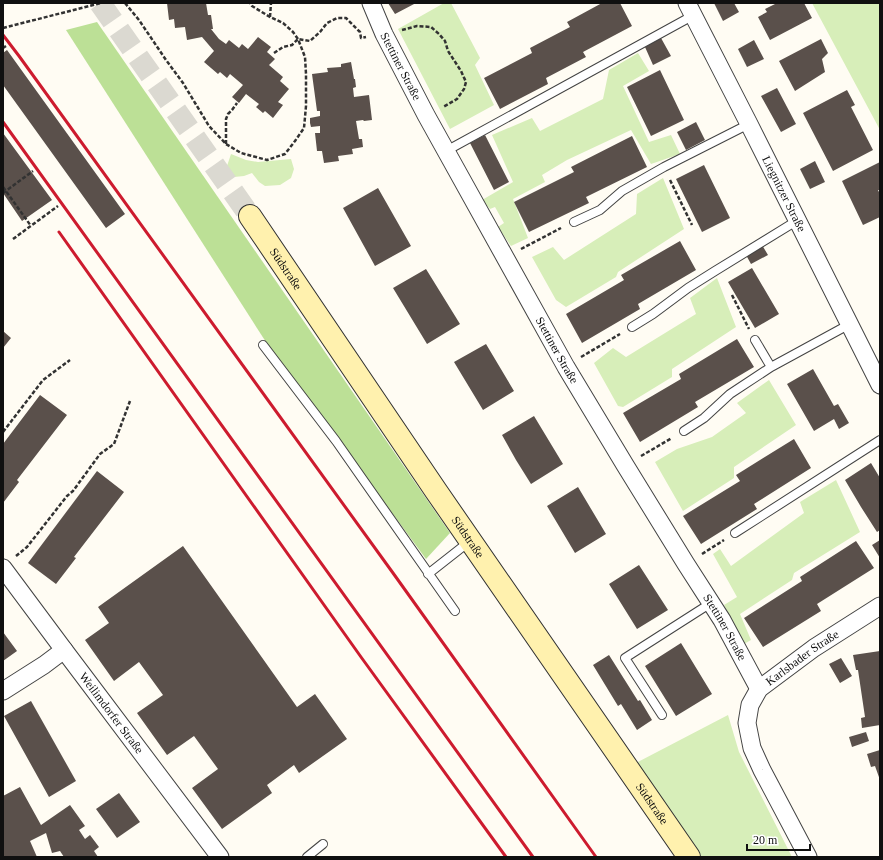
<svg xmlns="http://www.w3.org/2000/svg" width="883" height="860" viewBox="0 0 883 860" font-family="'Times New Roman',serif">
	<style>
		.green { fill: #d7eeb9 }
		.forest { fill: #bce096 }
		.building { fill: #5a504b }
		.lines { fill: none; stroke-linecap: round; stroke-linejoin: round }
		.secondary-tunnel { stroke: #dbd9d1; stroke-width: 22; stroke-dasharray: 22 11; stroke-linecap: butt }
		.lane-casing { stroke: #434343; stroke-width: 10 }
		.street-casing { stroke: #434343; stroke-width: 19 }
		.secondary-casing { stroke: #323232; stroke-width: 24 }
		.path { stroke: #323232; stroke-width: 2.5; stroke-dasharray: 4 2; stroke-linecap: butt }
		.lane { stroke: #fff; stroke-width: 8 }
		.street { stroke: #fff; stroke-width: 17 }
		.secondary { stroke: #fff1ae; stroke-width: 22 }
		.rail { stroke: #cd1b2e; stroke-width: 3 }
		.labels { text-anchor: middle; dominant-baseline: central; stroke-width: 4; stroke-linejoin: round; paint-order: stroke }
		.street-label { font-size: 12px; fill: #101010; stroke: #fff }
	</style>
	<rect width="100%" height="100%" fill="#fffcf3"/>
	<path class="green" d="M444,3H451L480,58L475,65L494,105L450,129L398,29Z
		M812,3H880V130Z
		M638,53L649,71L623,86L649,142L671,135L680,154L651,164L631,130L567,160L542,175L545,182L513,199L528,238L511,246L498,227L504,223L495,207L490,209L482,200L513,182L492,135L532,118L540,131L603,99L609,70Z
		M231,154L246,160L258,162L291,159L294,169L291,178L280,185L265,186L259,182L252,173L244,176L234,177L230,173L227,166Z
		M663,178L684,229L618,272L616,277L566,307L556,300L532,257L553,247L564,260L636,214L637,194Z
		M717,278L736,327L672,369V377L623,407L618,406L594,363L613,348L626,357L696,314L690,298Z
		M769,380L796,425L734,467V478L683,511L655,462L677,449L712,437L746,413L737,403Z
		M836,480L860,532L794,573L792,580L740,614L751,640L744,644L724,605L737,597L713,554L720,549L731,566L804,513L800,502Z
		M728,715L739,752L792,857H700L634,764Z"/>
	<path class="forest" d="M97,22L450,533L426,559L264,339L66,30Z"/>
	<path class="building" d="M167,3H206L208,15H211L213,29H211L219,39L226,44L229,40L239,48L242,44L248,49L258,37L271,47L267,52L275,59L269,65L283,77L280,81L289,89L278,102L283,105L273,118L265,111L263,113L256,107L259,104L246,94L239,103L232,97L243,85L230,74L227,78L220,72L218,74L204,62L214,51L202,37L187,40L185,27L175,28L174,19L169,20Z
		M388,3H416L395,14Z
		M602,3H620L632,26L583,52L586,57L546,78L548,84L500,109L484,78L532,53L530,48L570,27L567,22Z
		M714,3H734L739,12L723,21Z
		M777,3H804L812,18L770,40L758,17L767,12L765,9Z
		M661,38L671,56L653,65L645,47Z
		M821,39L828,53L822,59L825,72L795,91L779,61Z
		M754,40L764,59L747,67L738,49Z
		M7,50L125,214L106,228L3,85V53Z
		M351,62L354,79H355L356,87L353,88L354,97L369,95L372,120L364,121L363,120L356,121L359,139H362L363,147L352,149L353,154L338,156L339,161L324,163L322,151H317L315,133H320V126L311,127L310,123V118L320,116V111H317L312,74L328,72L327,68L341,67V64Z
		M660,70L684,120L651,136L627,87Z
		M777,88L796,124L781,132L761,96Z
		M847,90L855,105L851,107L873,150L833,171L803,113Z
		M696,122L705,140L686,150L677,132Z
		M3,133L52,200L22,221L3,193Z
		M485,135L509,182L494,190L470,143Z
		M632,136L647,167L586,197L589,203L529,232L514,202L574,172L571,167Z
		M815,161L825,182L810,189L800,169Z
		M880,162V190H878L880,194V217L863,225L842,181Z
		M704,165L730,218L702,232L676,179Z
		M378,188L411,246L375,266L343,208Z
		M680,241L696,270L638,304L640,309L582,343L566,314L624,280L621,275Z
		M762,245L768,255L751,264L746,255Z
		M752,268L779,314L755,328L728,282Z
		M426,269L460,324L427,344L393,288Z
		M3,331L11,338L3,348Z
		M737,339L754,367L695,402L698,407L640,442L623,413L681,379L679,374Z
		M486,344L514,391L483,410L454,362Z
		M813,369L834,406L838,404L849,423L839,429L834,419L814,431L787,384Z
		M40,395L67,415L17,480L19,482L3,503V444Z
		M534,416L563,464L531,484L516,460L502,435Z
		M794,439L811,468L754,504L757,509L701,544L683,516L740,481L736,475Z
		M871,463L880,478V530L877,532L861,507L845,480Z
		M97,471L124,492L74,557L76,558L56,584L28,563Z
		M578,487L606,534L575,553L547,506Z
		M880,540V558L872,545Z
		M856,541L874,568L817,604L821,611L763,647L744,618L802,581L800,577Z
		M183,546L297,707L315,694L347,739L299,773L294,765L267,785L272,793L222,829L192,788L218,769L194,736L167,755L137,713L163,695L139,662L114,681L85,640L109,623L98,607Z
		M639,565L668,610L637,629L609,584Z
		M3,632L17,651L3,661Z
		M681,643L712,694L676,716L645,666Z
		M880,651V725L862,728L861,718L865,717L858,670H856L853,655Z
		M609,655L638,701L640,700L652,720L637,730L621,704L618,706L593,665Z
		M841,658L852,676L840,683L829,664Z
		M31,701L76,781L49,797L4,716Z
		M866,732L869,741L852,747L849,737Z
		M880,750V780L875,766L871,767L867,754Z
		M20,787L41,825L70,805L85,826L79,830L85,839L90,835L99,847L94,851L98,857H64L60,851L52,853L46,833L30,841L37,857H3V810L4,809L3,807V796Z
		M119,793L140,822L117,838L96,809Z"/>
	<g class="lines">
		<path class="secondary-tunnel" d="M100,3L250,216"/>
		<g class="lane-casing">
			<path id="lane" d="M446,151L694,15
				M574,222L600,210L622,191L664,167L749,124
				M632,327L653,314L688,288L715,271L798,220
				M755,340L771,367
				M263,345L336,441L455,611
				M684,431L704,418L730,394L771,367L850,324
				M735,533L880,440
				M428,574L470,541
				M662,715L625,658L711,603
				M307,857L323,844"/>
		</g>
		<g class="street-casing">
			<g id="street">
				<path id="s1" d="M371,3L384,34L426,115L566,367L625,465L686,564L722,620L759,689"/>
				<path id="s2" d="M687,3L749,124L880,385"/>
				<path id="s3" d="M3,568L64,650L220,857"/>
				<path d="M3,691L44,665L64,650"/>
				<path id="s4" d="M808,857L762,770L752,748L747,723L750,705L759,689L814,648L880,606"/>
			</g>
		</g>
		<g class="secondary-casing">
			<g id="secondary">
				<path id="s5" d="M250,216L436,491L689,857"/>
			</g>
		</g>
		<path class="path" d="M125,3L139,20L166,60L183,83L209,126L226,144L241,153L267,160L285,154L295,141L304,128L306,106V74L305,57L298,39L293,32L283,23L270,17L252,6L250,3
			M270,17L271,3
			M3,28L101,3
			M402,30L417,26L431,27L439,34L445,41L448,51L461,71L466,82L464,89L457,99L443,107
			M3,48L6,46
			M274,53L283,47L292,45L298,39L310,41L320,32L327,23L337,18H346L360,32L361,38L366,37
			M226,144V119L228,114L232,110L237,103
			M670,180L692,225
			M3,187L31,226
			M3,193L33,171
			M13,239L58,206
			M521,249L561,228
			M732,295L749,329
			M581,357L620,334
			M3,432L43,380L70,360
			M641,456L672,438
			M702,554L724,540
			M16,556L27,547L67,496L73,491L100,454L114,444L130,401"/>
		<use href="#lane" class="lane"/>
		<use href="#street" class="street"/>
		<use href="#secondary" class="secondary"/>
		<path class="rail" d="M3,35L19,56L393,573L596,857
			M3,122L533,857
			M59,232L361,657L506,857"/>
	</g>
	<g class="labels">
		<g class="street-label">
			<text stroke="none"><textPath href="#s1" startOffset="70">Stettiner Straße</textPath></text>
			<text stroke="none"><textPath href="#s2" startOffset="214">Liegnitzer Straße</textPath></text>
			<text stroke="none"><textPath href="#s5" startOffset="64">Südstraße</textPath></text>
			<text stroke="none"><textPath href="#s1" startOffset="394">Stettiner Straße</textPath></text>
			<text stroke="none"><textPath href="#s5" startOffset="388">Südstraße</textPath></text>
			<text stroke="none"><textPath href="#s1" startOffset="718">Stettiner Straße</textPath></text>
			<text stroke="none"><textPath href="#s4" startOffset="238">Karlsbader Straße</textPath></text>
			<text stroke="none"><textPath href="#s3" startOffset="181">Weilimdorfer Straße</textPath></text>
			<text stroke="none"><textPath href="#s5" startOffset="712">Südstraße</textPath></text>
		</g>
	</g>
	<rect width="883" height="860" fill="none" stroke="#101010" stroke-width="8"/>
	<path d="M747 844v6h63v-6" fill="none" stroke="#101010" stroke-width="2"/>
	<text x="753" y="844" font-size="12" fill="#101010" stroke="#ffffff" stroke-width="3" paint-order="stroke">20 m</text>
</svg>
